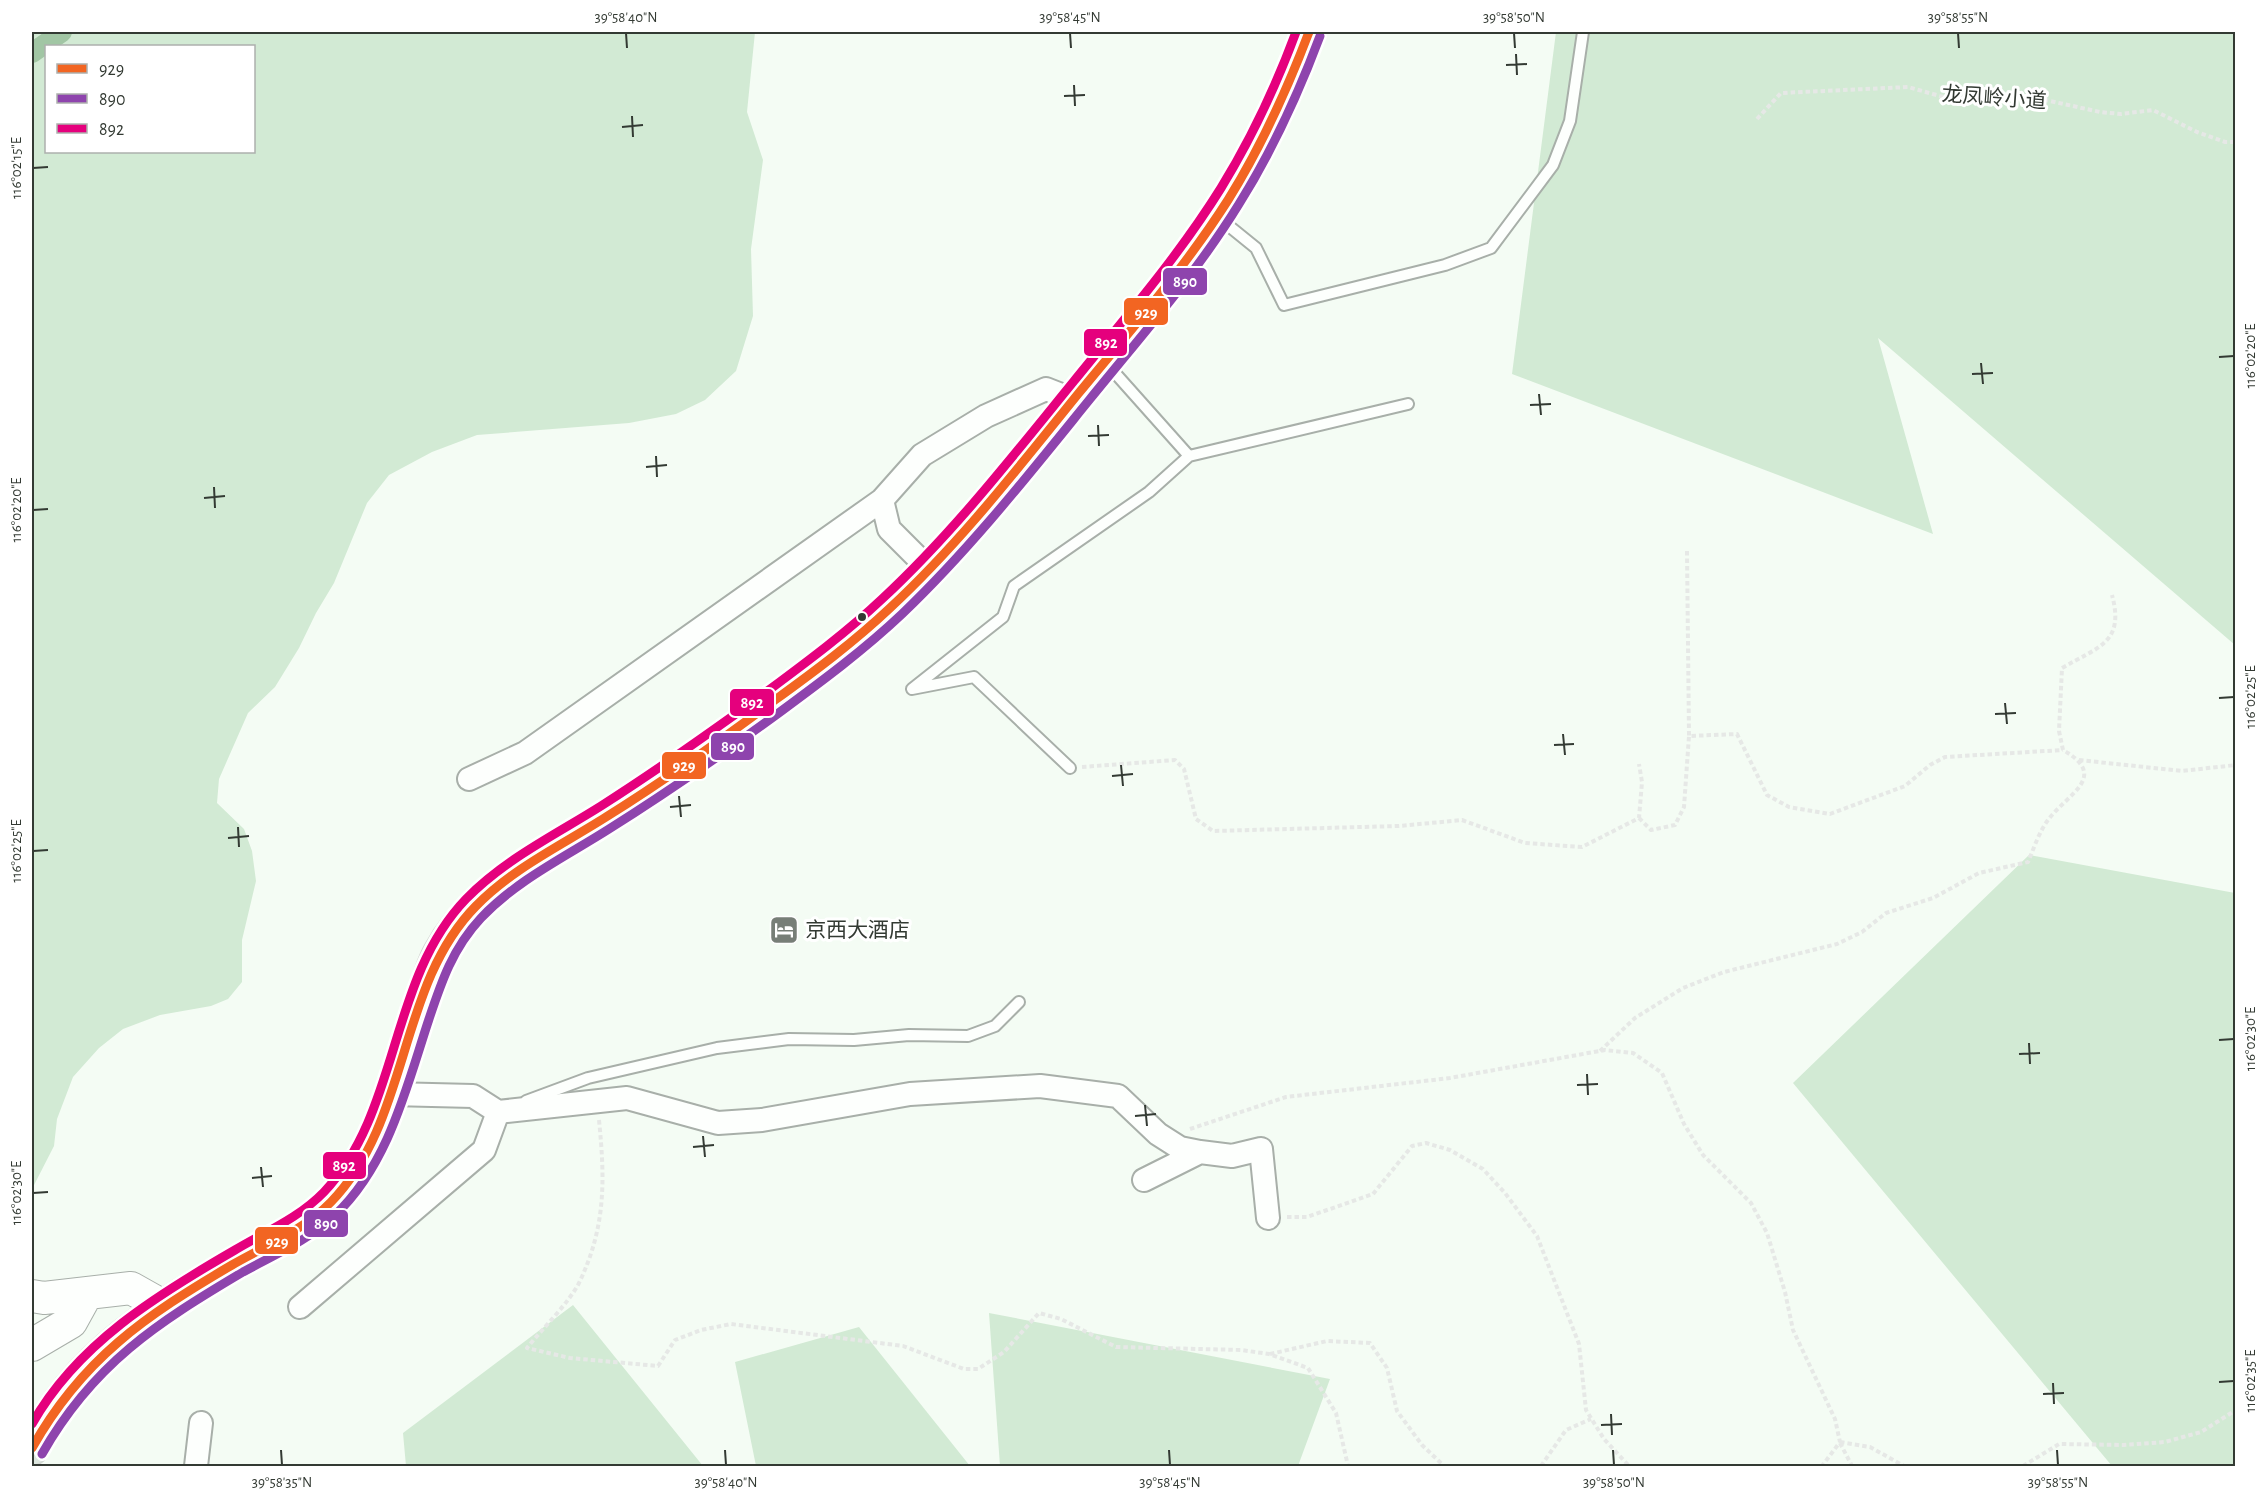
<svg xmlns="http://www.w3.org/2000/svg" width="2267" height="1498" viewBox="0 0 2267 1498" font-family="'Alegreya Sans','Noto Sans SC',sans-serif">
	<style>
		.green { fill: #d2ead4; fill-rule: evenodd }
		.lines { fill: none; stroke-linecap: round; stroke-linejoin: round }
		.canal { stroke: #a1c6a4; stroke-width: 20 }
		.lane-casing { stroke: #a8afa9; stroke-width: 14 }
		.street-casing { stroke: #a8afa9; stroke-width: 26 }
		.secondary-casing { stroke: #a8afa9; stroke-width: 34 }
		.primary-casing { stroke: #d2d7d2; stroke-width: 36 }
		.path { stroke: #e6e8e6; stroke-width: 4; stroke-dasharray: 4.5 3; stroke-linecap: butt }
		.lane { stroke: #fdfffd; stroke-width: 10 }
		.street { stroke: #fdfffd; stroke-width: 22 }
		.secondary { stroke: #fdfffd; stroke-width: 32 }
		.primary { stroke: #dce6de; stroke-width: 33 }
		.bus-1-casing { stroke: #fff; stroke-width: 14 }
		.bus-2-casing { stroke: #fff; stroke-width: 14 }
		.bus-3-casing { stroke: #fff; stroke-width: 14 }
		.bus-1 { stroke: #f26522; stroke-width: 9 }
		.bus-2 { stroke: #8e44ad; stroke-width: 9 }
		.bus-3 { stroke: #e5007d; stroke-width: 9 }
		.ticks { fill: none; stroke: #333a33; stroke-width: 2 }
		.bus-dot { fill: #333a33; stroke: #fff; stroke-width: 2 }
		.labels { text-anchor: middle; dominant-baseline: central; stroke-width: 6; stroke-linejoin: round; paint-order: stroke }
		.street-label { font-size: 21px; fill: #333a33; stroke: #fff }
		.poi-label { font-size: 21px; fill: #333a33; stroke: #fff; text-anchor: start }
		.line-badge { stroke: #fff; stroke-width: 2 }
		.badge-label { font-size: 16px; text-anchor: middle; font-weight: bold; fill: #fff }
		.neatline { fill: none; stroke: #333a33; stroke-width: 2 }
		.ticks-label { font-size: 15px; text-anchor: middle; fill: #333a33 }
	</style>
	<rect width="100%" height="100%" fill="#f4fcf4"/>
	<path class="green" d="M36,32H755L747,112L763,160L751,249L753,316L736,371L705,400L676,414L629,423L477,435L432,452L389,475L367,503L334,583L316,613L299,648L275,687L248,713L219,779L217,803L244,829L252,851L256,881L242,940V982L228,999L211,1006L160,1015L123,1029L99,1048L73,1077L57,1119L54,1146L32,1189V35ZM254,46V152H46V46Z
		M1556,32H2235V645L1878,338L1933,534L1512,374Z
		M2029,855L2235,893V1466H2112L1793,1083Z
		M573,1305L703,1466H406L403,1433Z
		M989,1313L1330,1379L1298,1466H1000Z
		M859,1327L970,1466H756L735,1362Z"/>
	<g class="lines">
		<path class="canal" d="M32,53L62,32"/>
		<g class="lane-casing">
			<path id="lane" d="M1219,218L1256,248L1284,305L1445,265L1491,248L1553,165L1570,121L1583,32
				M1189,456L1408,404
				M1070,768L974,677L912,689L1003,617L1014,586L1149,492L1189,456L1107,364
				M526,1101L588,1078L717,1048L789,1039L854,1040L909,1035L968,1036L995,1026L1019,1002"/>
		</g>
		<g class="street-casing">
			<path id="street" d="M882,500L889,529L929,569
				M469,779L525,753L882,500L922,455L986,416L1046,389L1074,400
				M391,1094L473,1096L498,1112L627,1098L718,1123L762,1120L910,1094L1040,1086L1118,1096L1158,1134L1180,1148L1200,1152L1144,1180
				M1200,1152L1232,1156L1261,1149L1268,1218
				M300,1307L484,1150L498,1112
				M196,1466L201,1423"/>
		</g>
		<g class="secondary-casing">
			<path id="secondary" d="M32,1296L44,1298L131,1288L163,1306
				M32,1345L71,1322L87,1293"/>
		</g>
		<g class="primary-casing">
			<path id="primary" d="M32,1448C77,1354 161,1306 248,1256C276,1240 308,1225 330,1203C379,1155 398,1071 420,1008C426,990 431,969 440,953C451,933 467,914 483,899C521,863 570,841 614,812C685,766 755,716 823,665C920,592 997,496 1072,402C1113,351 1157,301 1195,248C1244,182 1281,109 1309,32"/>
		</g>
		<path class="path" d="M1757,119L1781,93L1908,87L1947,98L1996,96L2041,99L2100,112L2121,114L2153,110L2197,132L2225,142H2236
			M1687,551L1689,736L1737,734L1767,795L1789,807L1830,814L1905,786L1930,765L1945,757L2063,750
			M2079,760L2182,771L2236,765
			M1082,767L1175,760L1184,769L1196,819L1213,831L1399,826L1462,820L1525,843L1582,847L1639,818L1642,782L1639,764
			M1639,818L1651,830L1675,825L1684,807L1689,736
			M1600,1051L1635,1018L1683,988L1724,972L1837,944L1862,932L1886,913L1933,898L1979,873L2028,862C2034,848 2039,832 2048,820C2067,794 2110,777 2063,750L2059,731L2062,668C2098,647 2125,643 2112,595
			M599,1120C605,1180 606,1227 579,1283C568,1304 542,1329 527,1348L570,1358L658,1366L675,1340L701,1330L731,1324L903,1346L964,1369H978L1004,1352L1039,1313L1061,1319L1116,1347L1241,1350L1269,1354L1308,1368L1336,1413L1348,1466
			M1190,1129L1286,1097L1450,1078L1605,1050L1633,1053L1662,1073L1684,1124L1703,1155L1751,1203L1767,1233L1785,1292L1793,1330L1835,1419L1840,1442L1822,1466
			M1287,1217H1307L1373,1194L1412,1146L1426,1143L1450,1150L1483,1169L1505,1193L1537,1236L1579,1344L1586,1410L1604,1439L1629,1466
			M1270,1354L1327,1341L1370,1343L1387,1368L1397,1411L1422,1445L1444,1466
			M1840,1442L1870,1447L1904,1466
			M1840,1443L1852,1466
			M1541,1466L1566,1430L1591,1419
			M2023,1466L2059,1444L2124,1445L2165,1442L2201,1432L2236,1410"/>
		<use href="#lane" class="lane"/>
		<use href="#street" class="street"/>
		<use href="#secondary" class="secondary"/>
		<use href="#primary" class="primary"/>
		<g class="bus-1-casing">
			<path id="bus-1" d="M32,1448C82,1359 145,1316 232,1265C265,1246 304,1230 331,1202C411,1119 397,986 476,906C513,868 562,845 606,817C664,781 720,741 775,700C815,671 854,642 890,608C960,543 1018,468 1078,394C1130,331 1184,269 1228,200C1261,147 1287,90 1309,32"/>
		</g>
		<g class="bus-2-casing">
			<path id="bus-2" d="M42,1454C93,1364 157,1323 243,1272C274,1255 309,1240 335,1215C388,1165 406,1089 428,1022C441,983 452,949 481,918C517,880 565,857 609,829C668,792 724,753 780,712C822,681 864,650 902,614C971,548 1030,473 1090,399C1141,336 1196,274 1239,204C1272,151 1298,95 1320,36"/>
		</g>
		<g class="bus-3-casing">
			<path id="bus-3" d="M32,1424C77,1344 157,1295 235,1250C265,1232 299,1218 324,1192C401,1110 388,980 466,899C505,859 555,835 601,806C659,769 714,730 769,690C808,661 847,632 882,599C953,533 1013,456 1074,381C1125,318 1178,257 1221,188C1251,139 1276,86 1296,32"/>
		</g>
		<use href="#bus-1" class="bus-1"/>
		<use href="#bus-2" class="bus-2"/>
		<use href="#bus-3" class="bus-3"/>
	</g>
	<path class="ticks" d="M626,33L627,48M1070,33L1071,48M1514,33L1515,48M1958,33L1959,48M1516,54L1517,75M1506,65L1527,64M1074,85L1075,106M1064,96L1085,95M632,116L633,137M622,127L643,125M33,168L48,167M2219,357L2234,356M1981,363L1983,384M1972,374L1993,373M1539,394L1541,415M1530,405L1551,404M1098,425L1099,446M1088,436L1109,435M656,456L657,477M646,467L667,465M214,487L215,508M204,498L225,496M33,510L48,509M2219,698L2234,697M2005,703L2007,724M1995,714L2016,713M1563,734L1565,755M1554,745L1574,744M1121,765L1123,786M1112,776L1133,774M679,796L681,817M670,807L691,805M238,827L239,847M228,838L249,836M33,851L48,850M2219,1040L2234,1039M2029,1043L2030,1064M2019,1054L2040,1053M1587,1074L1588,1095M1577,1085L1598,1084M1145,1105L1147,1126M1135,1116L1156,1114M703,1136L705,1157M693,1147L714,1145M261,1167L263,1187M252,1178L272,1176M33,1193L48,1192M2219,1382L2234,1381M2053,1383L2054,1404M2043,1394L2064,1393M1611,1414L1612,1435M1601,1425L1622,1424M281,1450L282,1465M725,1450L726,1465M1169,1450L1170,1465M1613,1450L1614,1465M2057,1450L2058,1465"/>
	<defs>
		<g id="hotel-square" transform="scale(1.5)"><rect x="-9" y="-9" width="18" height="18" rx="4" fill="#777e77" stroke="#fff"/><path d="M-6-4.5h1.5V1H6V5H4.5V3h-9V5H-6ZM-4 0a1.8 1.8 0 1 1 3.6 0ZM.5 0V-2.5h3Q6-2.5 6 0Z" fill="#fff"/></g>
	</defs>
	<g fill-rule="evenodd">
		<use href="#hotel-square" x="784" y="930"/>
	</g>
	<circle class="bus-dot" cx="862" cy="617" r="5"/>
	<g class="labels">
		<g class="street-label">
			<text transform="translate(1994 98) rotate(4)">龙凤岭小道</text>
		</g>
		<g class="poi-label">
			<text x="805" y="930">京西大酒店</text>
		</g>
	</g>
	<g class="line-badge">
		<rect x="1162" y="267" width="46" height="29" rx="6" fill="#8e44ad"/>
		<rect x="1123" y="297" width="46" height="29" rx="6" fill="#f26522"/>
		<rect x="1083" y="328" width="45" height="29" rx="6" fill="#e5007d"/>
		<rect x="729" y="688" width="46" height="29" rx="6" fill="#e5007d"/>
		<rect x="710" y="732" width="45" height="29" rx="6" fill="#8e44ad"/>
		<rect x="661" y="751" width="46" height="29" rx="6" fill="#f26522"/>
		<rect x="322" y="1151" width="45" height="29" rx="6" fill="#e5007d"/>
		<rect x="303" y="1209" width="46" height="29" rx="6" fill="#8e44ad"/>
		<rect x="254" y="1226" width="45" height="29" rx="6" fill="#f26522"/>
	</g>
	<g class="badge-label">
		<text x="1185" y="287">890</text>
		<text x="1146" y="318">929</text>
		<text x="1106" y="348">892</text>
		<text x="752" y="708">892</text>
		<text x="733" y="752">890</text>
		<text x="684" y="771">929</text>
		<text x="344" y="1171">892</text>
		<text x="326" y="1229">890</text>
		<text x="277" y="1247">929</text>
	</g>
	<rect width="2267" height="1498" fill="none" stroke="#ffffff" stroke-width="66"/>
	<rect x="45" y="45" width="210" height="108" fill="#ffffff" stroke="#adb0ad" stroke-width="1.5"/>
	<rect x="57" y="64" width="30" height="9" fill="#f26522" stroke="#adb0ad" stroke-width="1.5"/>
	<text x="99" y="75" font-size="18" fill="#333a33">929</text>
	<rect x="57" y="94" width="30" height="9" fill="#8e44ad" stroke="#adb0ad" stroke-width="1.5"/>
	<text x="99" y="105" font-size="18" fill="#333a33">890</text>
	<rect x="57" y="124" width="30" height="9" fill="#e5007d" stroke="#adb0ad" stroke-width="1.5"/>
	<text x="99" y="135" font-size="18" fill="#333a33">892</text>
	<rect x="33" y="33" width="2201" height="1432" class="neatline"/>
	<g class="ticks-label">
		<text x="626" y="22">39°58'40"N</text>
		<text x="1070" y="22">39°58'45"N</text>
		<text x="1514" y="22">39°58'50"N</text>
		<text x="1958" y="22">39°58'55"N</text>
		<text transform="translate(16 168) rotate(-90)" y="5">116°02'15"E</text>
		<text transform="translate(2250 356) rotate(-90)" y="5">116°02'20"E</text>
		<text transform="translate(16 510) rotate(-90)" y="5">116°02'20"E</text>
		<text transform="translate(2250 697) rotate(-90)" y="5">116°02'25"E</text>
		<text transform="translate(16 851) rotate(-90)" y="5">116°02'25"E</text>
		<text transform="translate(2250 1039) rotate(-90)" y="5">116°02'30"E</text>
		<text transform="translate(16 1193) rotate(-90)" y="5">116°02'30"E</text>
		<text transform="translate(2250 1381) rotate(-90)" y="5">116°02'35"E</text>
		<text x="282" y="1487">39°58'35"N</text>
		<text x="726" y="1487">39°58'40"N</text>
		<text x="1170" y="1487">39°58'45"N</text>
		<text x="1614" y="1487">39°58'50"N</text>
		<text x="2058" y="1487">39°58'55"N</text>
	</g>
</svg>
